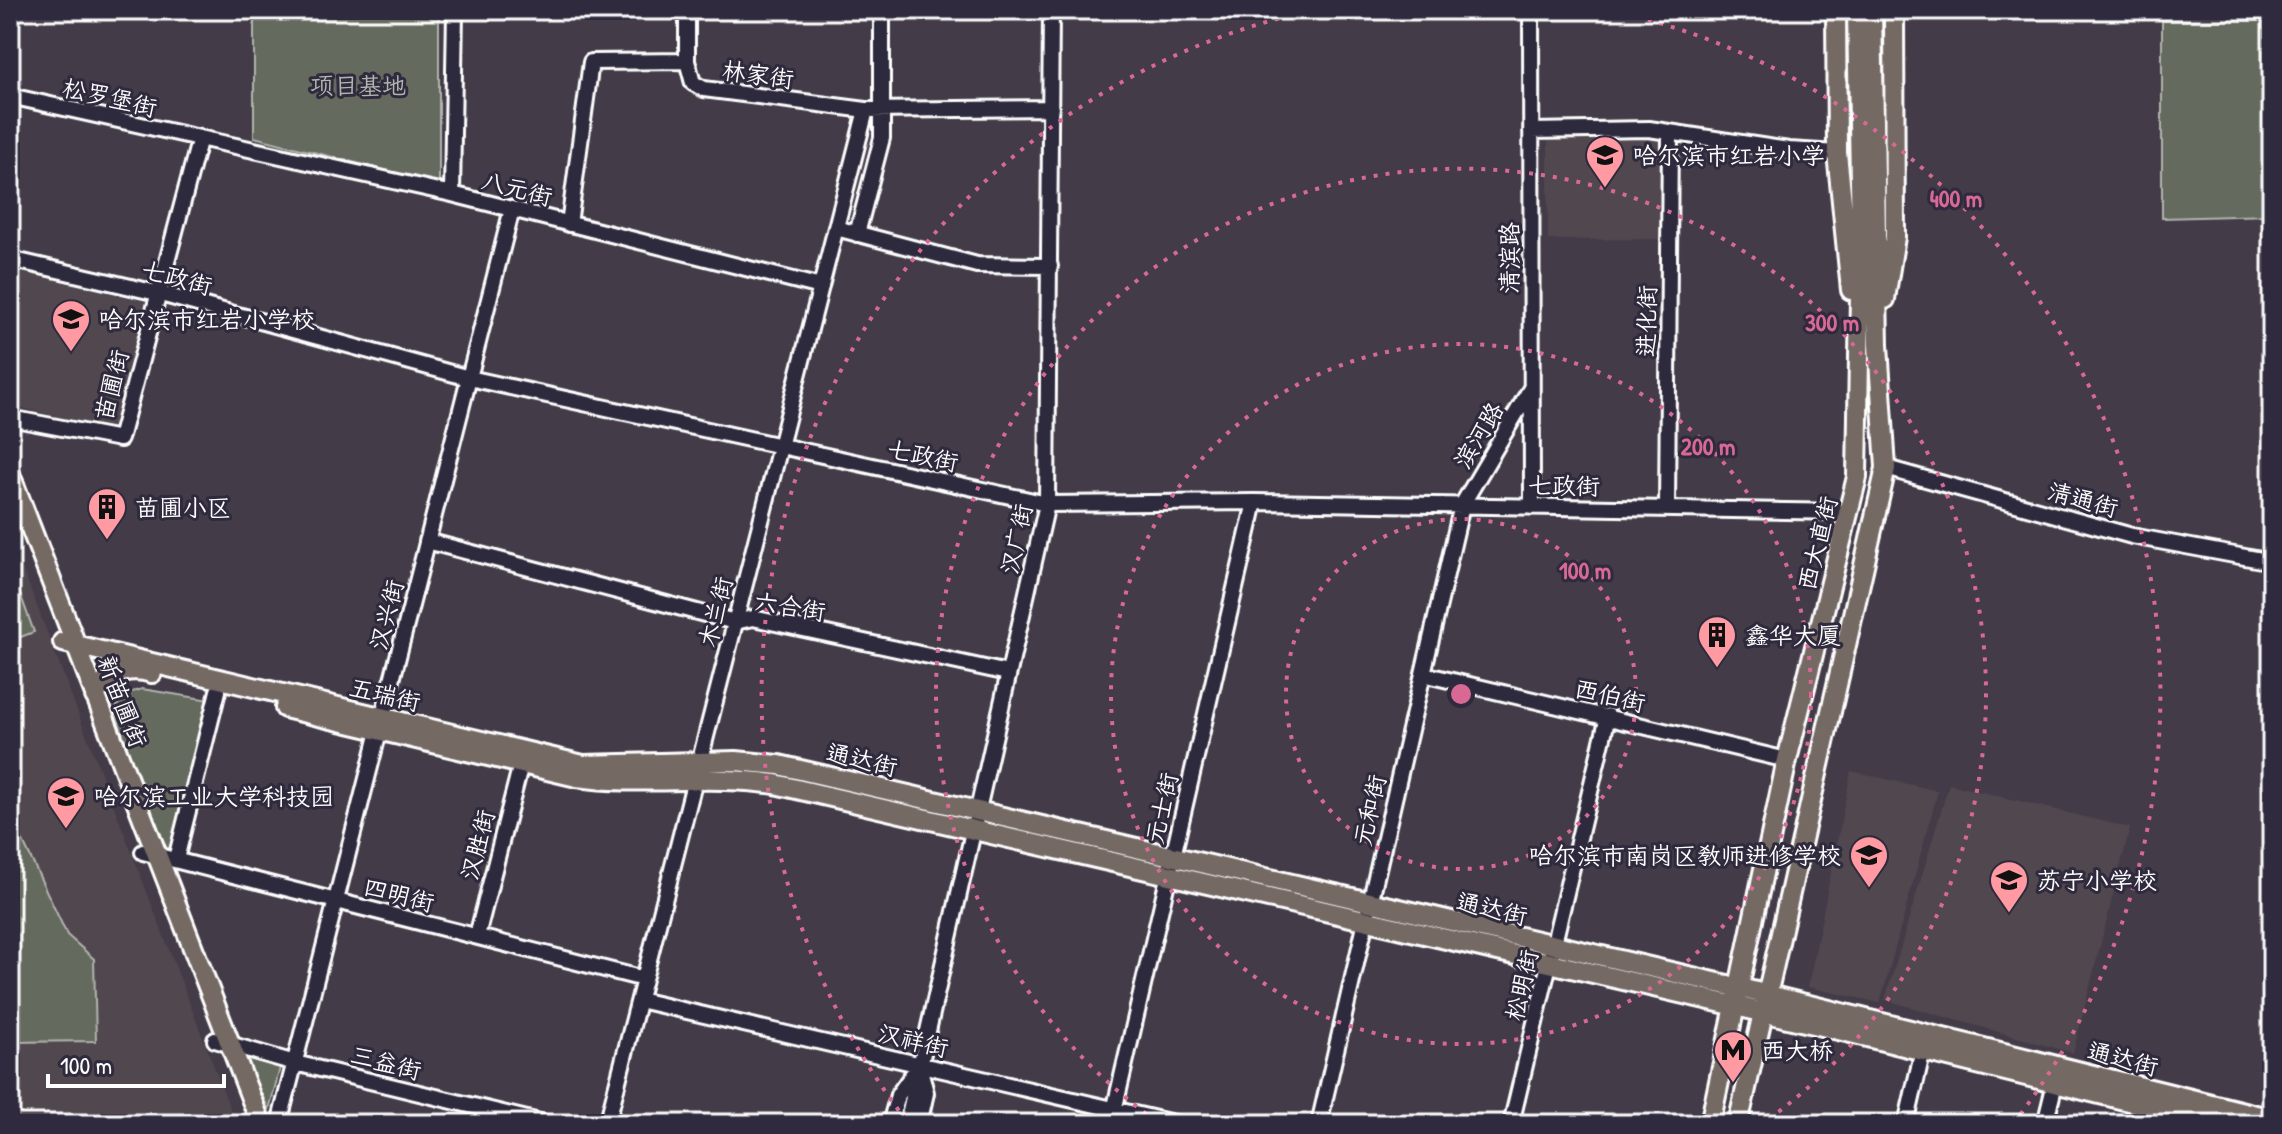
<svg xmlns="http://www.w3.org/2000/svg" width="2282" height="1134" viewBox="0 0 2282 1134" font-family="'Patrick Hand','LXGW WenKai TC',sans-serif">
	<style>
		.built { fill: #514750 }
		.green { fill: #656b5e; stroke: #b2b5ae; stroke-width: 2 }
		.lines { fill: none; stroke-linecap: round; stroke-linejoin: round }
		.minor-casing { stroke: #fff; stroke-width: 20 }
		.major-casing { stroke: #fff; stroke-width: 24 }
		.minor { stroke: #2f2a3d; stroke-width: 14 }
		.major { stroke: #756964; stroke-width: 18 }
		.ring { fill: none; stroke: #d76994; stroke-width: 4; stroke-dasharray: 4 8 }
		.labels { text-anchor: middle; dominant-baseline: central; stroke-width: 6; stroke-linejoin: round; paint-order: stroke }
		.street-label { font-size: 24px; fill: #fff; stroke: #2f2a3d }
		.park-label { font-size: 24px; fill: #b2b5ae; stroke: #2f2a3d }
		.poi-label { font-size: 24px; fill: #fff; stroke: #2f2a3d; text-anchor: start }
		.centre { fill: #d76994; stroke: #2f2a3d; stroke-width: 4 }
		.ring-label { font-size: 24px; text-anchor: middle; font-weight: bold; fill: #d76994; stroke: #2f2a3d; stroke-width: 6; stroke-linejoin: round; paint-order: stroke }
	</style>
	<rect width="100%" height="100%" fill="#433b48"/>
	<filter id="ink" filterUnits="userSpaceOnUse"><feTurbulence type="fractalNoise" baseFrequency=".0125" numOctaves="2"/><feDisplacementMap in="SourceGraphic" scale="16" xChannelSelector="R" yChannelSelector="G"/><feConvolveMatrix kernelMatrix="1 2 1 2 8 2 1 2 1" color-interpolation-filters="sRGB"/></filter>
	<g filter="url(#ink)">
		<path class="built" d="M1652,135L1663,139V239L1548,240V136Z
			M10,269L146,302L113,430L10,405Z
			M10,536L236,1124H10Z
			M1851,771L1938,791L1880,1003L1808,987Z
			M1949,784L2130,828L2073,1053L1885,1000Z"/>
		<path class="green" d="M254,10H439V184L254,137Z
			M2162,21H2272V215L2162,218Z
			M10,566L34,632L10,641Z
			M142,689L210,700L173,850L161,846L115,711L122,695Z
			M10,814L67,935L94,959L96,1041L10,1042Z
			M242,1052L281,1064L269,1110Z"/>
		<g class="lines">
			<g class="minor-casing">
				<path id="minor" d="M1531,10L1532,507
					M687,61V10
					M10,96L452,194L821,287
					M1531,131L1649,129L1789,150L1837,153
					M452,194L455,10
					M569,224L591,62L687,61L693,83L704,89L866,110L1051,108
					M836,228L977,265L1050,266
					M857,234L882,138V10
					M10,259L157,293L469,378L1047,504L1255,502L1850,512
					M10,418L120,439L199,141
					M1886,468L2132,536L2272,562
					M1667,509L1670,134
					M427,541L735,622L753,618L1008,673
					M1423,674L1787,760
					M143,852L644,979
					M176,859L218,691
					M477,936L521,764
					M639,1000L1178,1124
					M215,1040L295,1063L548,1124
					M279,1124L512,209
					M607,1124L866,110
					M890,1124L898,1095L915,1071
					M907,1124L1047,504L1051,10
					M919,1124L926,1093L921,1073
					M1111,1124L1255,502
					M1319,1124L1462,505L1531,388
					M1511,1124L1608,716
					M1906,1124L1925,1041
					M2045,1124L2057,1075"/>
			</g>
			<g class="major-casing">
				<path id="major" d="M1836,10L1837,153L1851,290
					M1885,299L1895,237L1894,10
					M10,474L261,1124
					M63,642L583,765L736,761L779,765L1740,988L2272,1119
					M95,696C107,673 128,666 152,673
					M285,708L577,777C643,786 709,774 775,784L1818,1025L2222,1124
					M1710,1124L1787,760L1857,477L1861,236L1857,10
					M1738,1124L1886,468L1878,345L1872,10"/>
			</g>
			<use href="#minor" class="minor"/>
			<use href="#major" class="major"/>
		</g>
	</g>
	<g class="ring">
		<circle cx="1461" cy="694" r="175"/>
		<circle cx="1461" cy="694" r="350"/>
		<path d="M1156 1121A525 525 0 1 1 1766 1121"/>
		<path d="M906 1120A700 700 0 0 1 1309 11M1613 11A700 700 0 0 1 2016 1120"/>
	</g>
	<defs>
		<g id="school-pin" transform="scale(2)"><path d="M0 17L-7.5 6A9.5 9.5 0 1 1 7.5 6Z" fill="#ff9aa2" stroke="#2f2a3d"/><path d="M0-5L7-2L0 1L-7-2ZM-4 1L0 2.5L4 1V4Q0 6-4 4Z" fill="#111"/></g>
		<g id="building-pin" transform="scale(2)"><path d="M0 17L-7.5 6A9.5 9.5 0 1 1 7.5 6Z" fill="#ff9aa2" stroke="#2f2a3d"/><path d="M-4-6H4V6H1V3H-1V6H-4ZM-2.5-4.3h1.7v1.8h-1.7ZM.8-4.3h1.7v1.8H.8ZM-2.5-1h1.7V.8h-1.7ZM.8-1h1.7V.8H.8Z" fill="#111"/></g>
		<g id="metro-pin" transform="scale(2)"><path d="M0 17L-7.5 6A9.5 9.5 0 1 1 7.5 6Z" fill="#ff9aa2" stroke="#2f2a3d"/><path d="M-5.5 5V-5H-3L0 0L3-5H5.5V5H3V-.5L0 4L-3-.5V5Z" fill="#111"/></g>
	</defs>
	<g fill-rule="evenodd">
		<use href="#school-pin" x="1605" y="155"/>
		<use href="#school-pin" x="71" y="319"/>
		<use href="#building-pin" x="107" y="507"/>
		<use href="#building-pin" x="1717" y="635"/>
		<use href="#school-pin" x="66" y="796"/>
		<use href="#school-pin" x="1869" y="855"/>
		<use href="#school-pin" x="2009" y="880"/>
		<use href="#metro-pin" x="1733" y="1050"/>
	</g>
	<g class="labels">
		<g class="street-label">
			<text transform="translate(758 74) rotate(8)">林家街</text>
			<text transform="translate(110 97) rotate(13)">松罗堡街</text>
			<text transform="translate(517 188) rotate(14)">八元街</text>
			<text transform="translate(1509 258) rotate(-90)">清滨路</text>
			<text transform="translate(177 277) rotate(15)">七政街</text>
			<text transform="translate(1646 321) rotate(-89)">进化街</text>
			<text transform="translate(111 385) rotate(-76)">苗圃街</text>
			<text transform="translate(1478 435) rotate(-59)">滨河路</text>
			<text transform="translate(923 455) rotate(12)">七政街</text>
			<text transform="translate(1564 485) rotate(1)">七政街</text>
			<text transform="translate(2083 499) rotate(15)">清通街</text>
			<text transform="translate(1016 539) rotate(-78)">汉广街</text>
			<text transform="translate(1817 543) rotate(-76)">西大直街</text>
			<text transform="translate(790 606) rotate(9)">六合街</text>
			<text transform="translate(715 612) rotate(-76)">木兰街</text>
			<text transform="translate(386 615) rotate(-76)">汉兴街</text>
			<text transform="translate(385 694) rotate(13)">五瑞街</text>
			<text transform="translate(1610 695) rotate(13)">西伯街</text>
			<text transform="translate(123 701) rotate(69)">新苗圃街</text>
			<text transform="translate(862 759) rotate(13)">通达街</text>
			<text transform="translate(1161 808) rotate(-77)">元士街</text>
			<text transform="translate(1369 810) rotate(-77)">元和街</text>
			<text transform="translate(477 845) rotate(-76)">汉胜街</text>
			<text transform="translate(399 894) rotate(14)">四明街</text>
			<text transform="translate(1492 908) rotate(13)">通达街</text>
			<text transform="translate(1521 985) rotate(-77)">松明街</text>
			<text transform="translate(913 1040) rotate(13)">汉祥街</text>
			<text transform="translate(2123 1058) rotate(14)">通达街</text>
			<text transform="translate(386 1062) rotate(14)">三益街</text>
		</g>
		<g class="park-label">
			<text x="358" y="85">项目基地</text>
		</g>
		<g class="poi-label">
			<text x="1633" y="155">哈尔滨市红岩小学</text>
			<text x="99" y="319">哈尔滨市红岩小学校</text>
			<text x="135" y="507">苗圃小区</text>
			<text x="1745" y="635">鑫华大厦</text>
			<text x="94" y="796">哈尔滨工业大学科技园</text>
			<text x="1841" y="855" text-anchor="end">哈尔滨市南岗区教师进修学校</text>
			<text x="2037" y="880">苏宁小学校</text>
			<text x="1761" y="1050">西大桥</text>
		</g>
	</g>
	<circle cx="1461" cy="694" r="12" class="centre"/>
	<g class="ring-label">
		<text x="1956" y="207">400 m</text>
		<text x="1832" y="331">300 m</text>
		<text x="1708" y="455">200 m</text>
		<text x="1585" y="579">100 m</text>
	</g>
	<rect width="2282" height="1134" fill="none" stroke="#2f2a3d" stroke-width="40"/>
	<rect x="20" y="20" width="2242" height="1094" fill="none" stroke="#fff" stroke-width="3" filter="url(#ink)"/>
	<path d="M48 1074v12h176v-12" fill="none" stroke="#ffffff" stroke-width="4"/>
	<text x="60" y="1074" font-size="24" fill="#ffffff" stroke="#2f2a3d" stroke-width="6" paint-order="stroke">100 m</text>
</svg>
